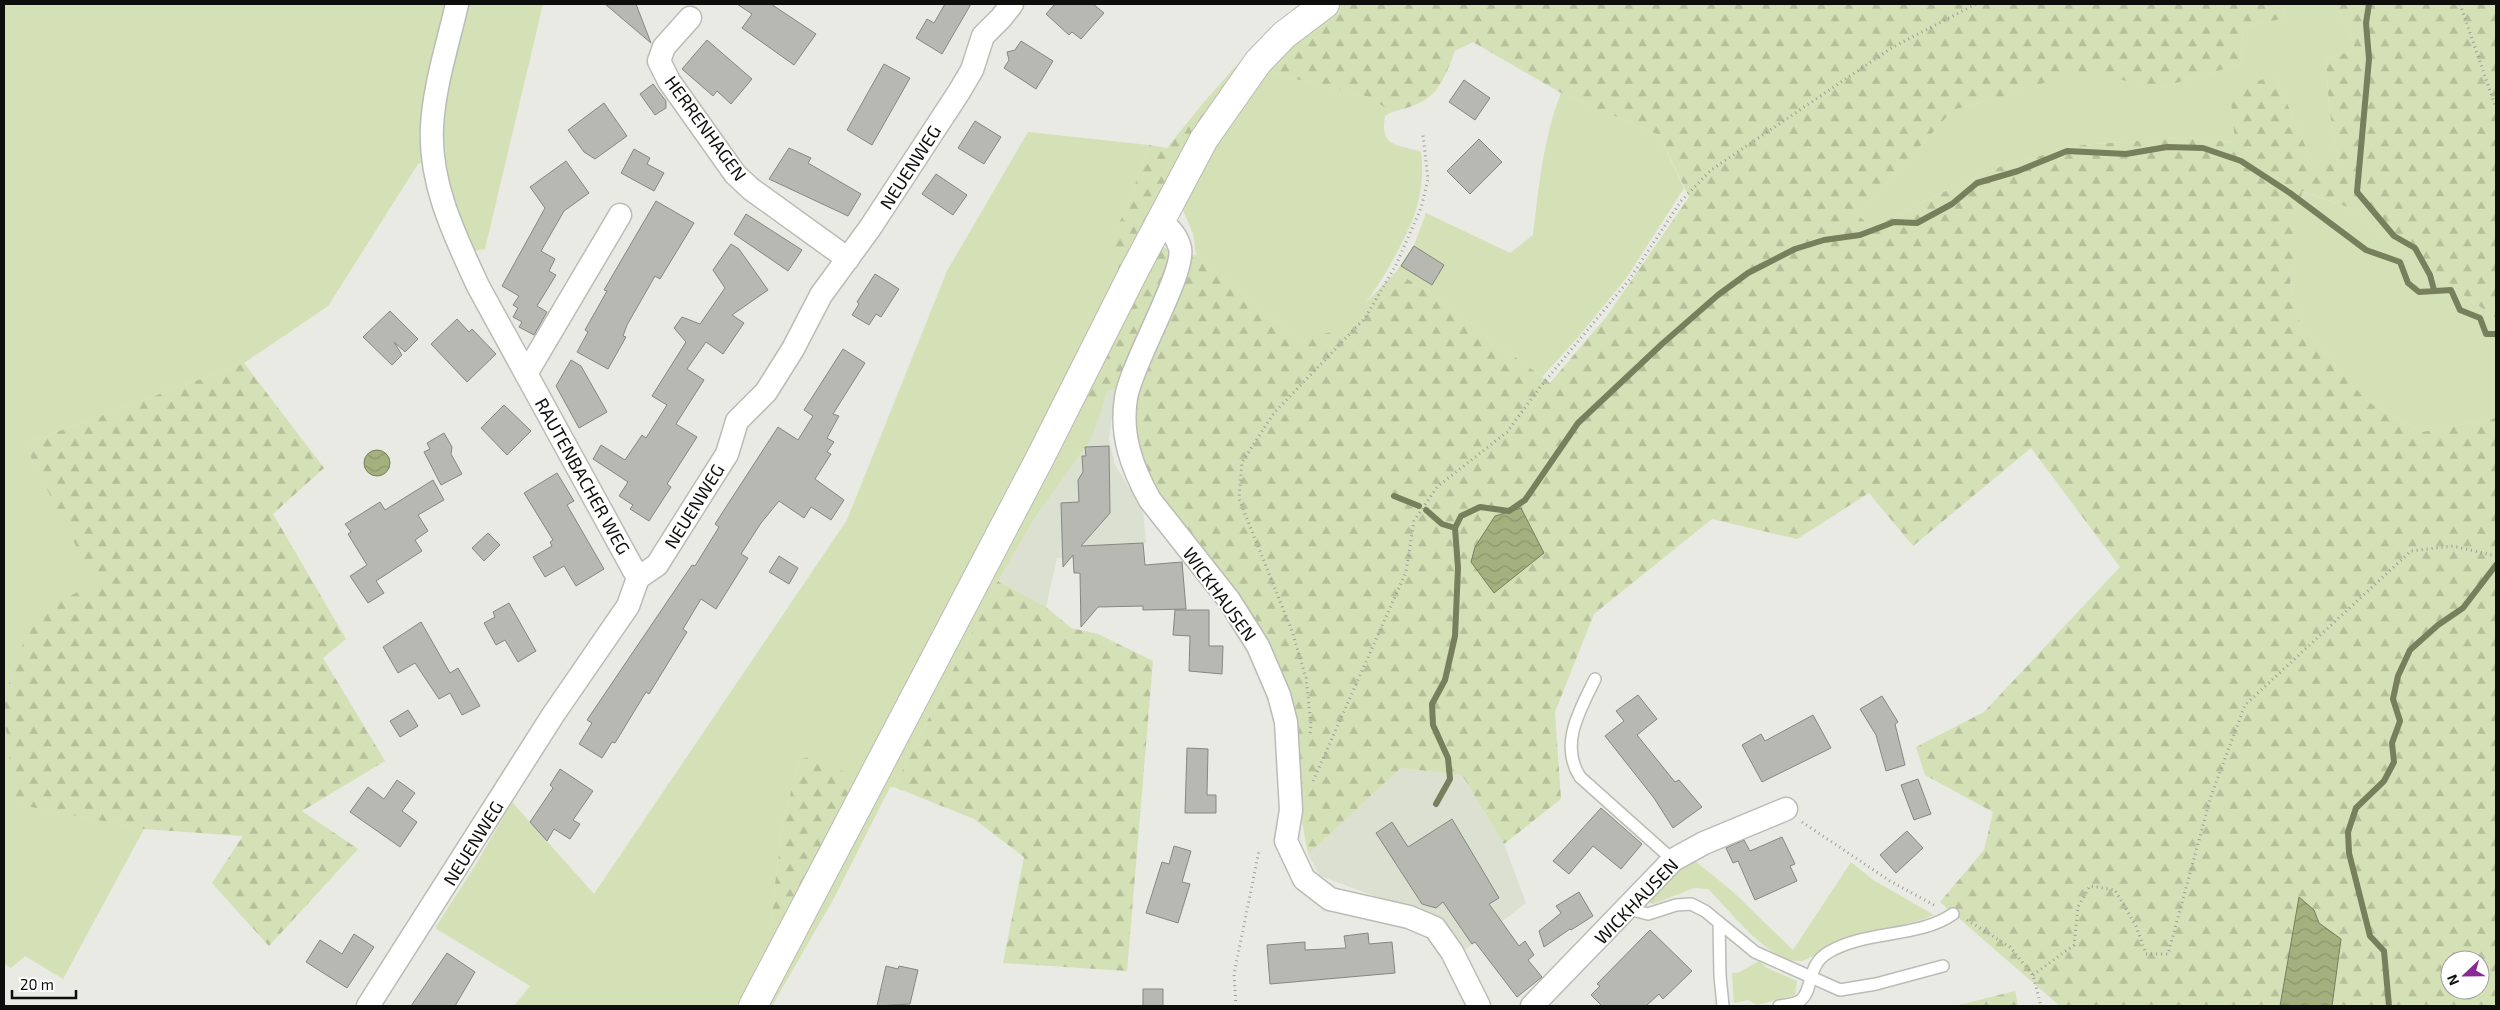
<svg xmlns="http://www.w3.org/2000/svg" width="2500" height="1010" viewBox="0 0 2500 1010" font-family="'Exo 2',sans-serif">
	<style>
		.built { fill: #dbe0d1 }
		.grass { fill: #d4e0b5 }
		.forest { fill: url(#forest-firs); fill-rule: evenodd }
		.water { fill: url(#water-waves); stroke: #76805c }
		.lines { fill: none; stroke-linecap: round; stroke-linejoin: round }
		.stream { stroke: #76805c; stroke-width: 6 }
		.building { fill: #b6b8b1; stroke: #858781 }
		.lane-casing { stroke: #babcb5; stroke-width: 14 }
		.street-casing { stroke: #babcb5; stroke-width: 25 }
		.secondary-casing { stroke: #babcb5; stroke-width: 30 }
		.path { stroke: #9c9d98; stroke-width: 3; stroke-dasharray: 1 4; stroke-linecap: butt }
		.lane { stroke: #fff; stroke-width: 11 }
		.street { stroke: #fff; stroke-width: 22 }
		.secondary { stroke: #fff; stroke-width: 28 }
		.labels { text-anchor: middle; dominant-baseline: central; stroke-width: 4; stroke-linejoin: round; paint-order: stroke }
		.street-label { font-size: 18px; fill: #0e0e0c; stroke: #fff }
	</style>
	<defs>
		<pattern id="forest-firs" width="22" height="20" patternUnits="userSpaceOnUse" patternTransform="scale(1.25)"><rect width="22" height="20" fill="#d4e0b5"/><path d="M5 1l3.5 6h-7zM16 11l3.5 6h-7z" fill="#b5bf9a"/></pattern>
		<pattern id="water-waves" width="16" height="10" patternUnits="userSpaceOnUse" patternTransform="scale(1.25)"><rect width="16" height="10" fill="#a3b17e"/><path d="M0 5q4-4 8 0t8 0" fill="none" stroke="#8b976c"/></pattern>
	</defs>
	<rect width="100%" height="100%" fill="#e8eae3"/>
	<path class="built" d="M1122,385L1113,407L1109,439L1115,465L1143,510L1146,543L1115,545L1080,558H1057L1046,607L998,581L1034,519L1091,439L1107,392Z
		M1401,768L1462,775L1504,844L1526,903L1461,953L1391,902L1320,876L1308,854Z"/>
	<path class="grass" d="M4,4H451L423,162L418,164L328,306L244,363L24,444L96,583L34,615L4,697Z
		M462,4H543L485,249L468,252L438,157L447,72Z
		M1300,4H1309L1210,114L1199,108L1257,42Z
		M2283,4H2335L2350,30L2355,50L2326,59L2329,108L2339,164H2313L2275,75L2235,142L2179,138L2082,145L2004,165L1937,195L1872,228L1858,215L1953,110L2009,95L2076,71L2162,87L2241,64L2243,27L2286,18Z
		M1263,71L1369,97L1392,112L1385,116C1379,149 1400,144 1421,152C1424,173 1421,196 1414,216C1403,245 1366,313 1340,330C1330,336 1311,337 1299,340L1196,255L1193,233L1181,206L1184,194Z
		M1561,93L1659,135L1684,188L1627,277L1580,335L1542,377L1427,291L1396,272L1415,243L1426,213L1510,253L1533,235C1539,186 1543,139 1561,93Z
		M1028,132L1149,145L1125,213L1114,230L1123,276L857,789L799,760L782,827L771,918L783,929L743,1006H514L530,986L435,928L475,866L512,802L594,894L847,520L947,271Z
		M2301,191L2353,209L2435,275L2496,318V418L2422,432L2368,402L2301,327L2290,285Z
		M1079,403L1101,411L1091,439L1034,519L998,581L894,787H890L834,898L772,1006H763Z
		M4,714L16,804L144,829L63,979L25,956L11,968L4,964Z
		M1691,858L1731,890L1793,950L1851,862L1873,880L1934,915C1904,927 1872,931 1841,940C1827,944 1813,960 1800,961C1769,963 1729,909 1708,889L1694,888L1653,904L1650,903L1649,900Z
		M1759,961L1767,968L1797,981L1795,995L1757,1005L1748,1000L1734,1003L1732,973H1738Z"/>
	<path class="forest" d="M1340,4H2283L2286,18L2243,27L2241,64L2162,87L2076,72L2009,95L1953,110L1858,215L1872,228L1937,195L2004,165L2082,145L2179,138L2235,142L2230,91L2275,75L2313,164H2339L2329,108L2326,59L2355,50L2350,30L2335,4H2496V318L2435,275L2353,209L2302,191L2290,285L2301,327L2368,402L2422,432L2496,418V1006H2060L1940,902L1984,850L1993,812L1925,775L1916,747L1984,712L2120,567L2031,448L1913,546L1869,493L1797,539L1712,519L1594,614L1555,712L1561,799L1504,844L1462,775L1401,768L1308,854L1294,778L1284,692L1158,495L1143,465L1134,435V397L1191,256L1196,255L1299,340L1339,330L1396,272L1427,291L1550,383L1607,316L1689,197L1659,135L1561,93L1473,42L1455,51C1440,90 1435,102 1392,112L1369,97L1263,71L1304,30ZM2450,960H2480V990H2450Z
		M1199,108L1210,114L1123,275L1113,261L1114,230L1125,213L1149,145L1167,148Z
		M1163,247L1168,249L1171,256L1122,385L1107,392L1101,411L1079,403L1156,251Z
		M244,363L324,468L273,514L346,639L323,658L385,761L302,811L358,849L269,946L212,883L243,836L144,829L15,804L4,714V697L33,615L95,583L24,444Z
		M998,581L1046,607L1071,628L1098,634L1153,661L1127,971L1003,963L1024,857L974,819L894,787Z
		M811,756C832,763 847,769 857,789L783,929L771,918L782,827L799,760Z
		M2015,991L2018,1006H1955Z"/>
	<path class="water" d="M364 463a13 13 0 1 1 26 0a13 13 0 1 1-26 0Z
		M1521,508L1544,553L1494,593L1471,562L1475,547L1495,516Z
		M2299,897L2314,910L2319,923L2341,939L2332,1006H2280Z"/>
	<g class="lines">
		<path class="stream" d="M2369,4L2366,23L2369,59L2357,192L2394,236L2415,248L2430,275L2434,290
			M1394,496L1419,506
			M1426,510L1442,524L1455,528
			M1436,804L1450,779L1448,758L1433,725L1432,704L1445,680L1455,636L1458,568L1455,528L1461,516L1480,507L1509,511L1525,500L1578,423L1662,344L1718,295L1748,273L1795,249L1824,240L1860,235L1894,222L1917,223L1952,204L1977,183L2018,171L2067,151L2126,154L2167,147L2203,148L2241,161L2290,193L2366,250L2400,262L2408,283L2419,292L2451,290L2460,310L2480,318L2486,334H2496
			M2389,1006L2384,951L2370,936L2349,853L2348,832L2356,808L2384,781L2394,762L2392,743L2400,721L2393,699L2398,676L2410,650L2438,625L2463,608L2496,565"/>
	</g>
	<path class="building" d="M605,4H636L651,43Z
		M737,4H771L816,34L794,65L742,28L752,14Z
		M945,4H971L942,54L916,38L927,19L934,23Z
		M1055,4H1093L1104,13L1081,39L1072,32L1069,35L1046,14Z
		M707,40L752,79L731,104L717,91L713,96L682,69Z
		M1021,41L1053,61L1036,89L1004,68L1009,60L1007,52L1015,50Z
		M884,64L910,78L872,145L847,130Z
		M1464,80L1490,98L1475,120L1449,102Z
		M653,84L666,101V108L655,115L640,94Z
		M604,103L627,136L595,159L584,152L568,130Z
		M975,121L1001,137L984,164L958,148Z
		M1479,139L1502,162L1470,194L1447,171Z
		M789,148L811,158L808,163L861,194L848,216L769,179Z
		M634,149L650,158L647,164L664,173L654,191L621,173Z
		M566,161L589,193L564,211L541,251L555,259L549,271L556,275L537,306L547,312L534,335L519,327L522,322L513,317L518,308L513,305L519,296L502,286L545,208L530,187Z
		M936,174L967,195L953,215L922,194Z
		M656,201L694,223L660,279L655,276L627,325L623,336L626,337L608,369L577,352L588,332L585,330L607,291L604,290Z
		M746,214L802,250L788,271L734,234Z
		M731,244L739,249L768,290L732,315L744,323L723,354L706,342L687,369L704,380L676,424L697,437L667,484L671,487L649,521L630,509L633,505L619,496L628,482L593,459L601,445L625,460L642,435L646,438L667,405L652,396L686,342L674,328L682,317L700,324L725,288L713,270Z
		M1414,246L1444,265L1432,285L1401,266Z
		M875,274L899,289L881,317L876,314L869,325L852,315L859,304L857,302Z
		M390,311L418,339L405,352L394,342L402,355L392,365L363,337Z
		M457,319L469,332L472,329L496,354L467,382L431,344Z
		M843,349L865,363L833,414L839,416L827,438L834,442L827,452L831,454L815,479L844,500L831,520L811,507L804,518L779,501L761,523L741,554L748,558L716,609L701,599L683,629L687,632L649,694L646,692L615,743L612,742L602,758L579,744L592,723L587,720L692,565L695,566L719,527L715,524L778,427L798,440L813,416L804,410Z
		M571,360L581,366L607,412L579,428L556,386Z
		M504,405L531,431L507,455L481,428Z
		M444,433L452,447L451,454L462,474L441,485L424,452L430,449L427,443Z
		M1109,446L1110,513L1081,546L1143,543L1145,565L1182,562L1186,609L1143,610V606L1098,607L1081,627L1080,573H1074L1073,555L1063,567L1061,503L1079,502L1078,480L1083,472L1082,456H1086L1085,447Z
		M557,473L574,501L567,505L604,569L576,586L564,566L545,577L533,557L552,546L550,542L553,540L524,493Z
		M433,480L444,500L418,515L428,531L415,540L422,551L376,581L384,593L368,603L350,576L367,565L348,534L351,532L345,524L380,502L385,510Z
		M488,533L500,545L484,561L472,548Z
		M779,556L798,568L789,584L769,572Z
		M509,603L536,651L518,662L505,640L496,645L484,623L495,617L493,612Z
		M1175,610H1209V646H1223L1222,674L1189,671L1190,636L1173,635Z
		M421,622L450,673L458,668L480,706L462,715L450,693L439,699L415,663L398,673L383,647Z
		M1638,695L1657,719L1637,735L1675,782L1679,780L1702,807L1673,828L1654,798L1605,736L1624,721L1616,711Z
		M1882,696L1898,722L1895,724L1905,765L1886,771L1876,735L1860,709Z
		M408,710L418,726L400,737L390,721Z
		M1813,715L1831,748L1762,782L1742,745L1761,734L1765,741Z
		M1187,748L1208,749L1207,795H1216V813H1185Z
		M560,769L593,791L573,820L580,824L570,839L554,829L547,841L530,822L553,788L550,785Z
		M1918,779L1931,814L1914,820L1901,785Z
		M397,780L415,793L402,811L417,822L400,847L350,812L368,787L384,799Z
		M1601,808L1642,844L1621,869L1593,846L1569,874L1553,861Z
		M1452,819L1499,898L1489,904L1519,946L1525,941L1534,955L1528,960L1542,977L1517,997L1475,942L1472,944L1443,902L1436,908L1422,904L1376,833L1392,822L1408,847Z
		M1907,831L1923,848L1896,873L1880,855Z
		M1782,837L1795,864L1790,866L1797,881L1755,900L1738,861L1733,863L1726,848L1744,840L1750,851Z
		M1174,846L1191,851L1182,882L1190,884L1178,923L1146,913L1162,862L1169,864Z
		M1579,892L1593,916L1571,930L1570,929L1544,947L1539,931L1561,913L1556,906Z
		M1650,930L1692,971L1663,999L1659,994L1646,1006H1602L1591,995L1600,986L1597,984Z
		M1368,933L1369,944L1392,942L1395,973L1270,984L1267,945L1305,942V950L1346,948L1344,936Z
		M354,934L374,947L347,988L306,962L320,940L342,954Z
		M447,953L475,972L455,1006H411Z
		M886,966L898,969L899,966L918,970L910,1004L877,1006Z
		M1143,989H1163V1006H1143Z"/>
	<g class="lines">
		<g class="lane-casing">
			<path id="lane" d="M1595,679C1580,710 1559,744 1580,777L1673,860
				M1628,909L1648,914L1676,905L1691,904L1705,911L1755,952L1840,990L1876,984L1943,966
				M1719,923L1720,976L1723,1006
				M1779,1006C1786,1005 1796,1004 1801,1000C1814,989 1806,965 1829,952C1866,930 1919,938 1953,914"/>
		</g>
		<g class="street-casing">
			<path id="street" d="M457,4C448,44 434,86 432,127C429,184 455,236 478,286L638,578
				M690,18L664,47L659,61L669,81L735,174L751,189L848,259
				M1160,222C1170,228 1177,237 1180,248C1186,272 1131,364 1126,398C1120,435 1132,468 1150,500L1229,600L1258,646L1279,695L1286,722L1291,810L1286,841L1304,879L1330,899L1409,917L1435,928L1452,952L1479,1006
				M526,374L620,215
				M368,1006L553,715L628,606L638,578L657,565L662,557L727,454L737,421L766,392L793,349L821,295L870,228L959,92L972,70L983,36L1001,18L1012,4
				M1532,1006L1673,860L1704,843L1786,809"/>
		</g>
		<g class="secondary-casing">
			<path id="secondary" d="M753,1006L1040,458L1133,273L1204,139L1258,62L1284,35L1325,4"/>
		</g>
		<path class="path" d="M2460,4L2496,108
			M1310,733L1311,725L1306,678L1292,631L1239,499L1242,462L1274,413L1365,318L1396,265L1421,208L1428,179L1423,135
			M1313,781L1406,572L1414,521L1437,487L1507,432L1541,386L1629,280L1681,201L1711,170L1893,47L1976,4
			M1802,822L1890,881L1934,905
			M1967,920L2010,947L2033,975L2041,1006
			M2033,975L2074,945L2078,907L2090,886L2115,890L2136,926L2146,954H2168L2211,796L2245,705L2411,551L2453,546L2496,556
			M1236,1006L1234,974L1259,851"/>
		<use href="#lane" class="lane"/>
		<use href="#street" class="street"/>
		<use href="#secondary" class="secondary"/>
	</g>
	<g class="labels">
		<g class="street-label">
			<text transform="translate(706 128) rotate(54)">HERRENHAGEN</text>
			<text transform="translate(910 167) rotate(-57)">NEUENWEG</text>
			<text transform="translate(583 476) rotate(61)">RAUTENBACHER WEG</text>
			<text transform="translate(694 506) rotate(-58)">NEUENWEG</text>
			<text transform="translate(1220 594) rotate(54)">WICKHAUSEN</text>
			<text transform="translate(473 843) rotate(-58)">NEUENWEG</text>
			<text transform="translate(1636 901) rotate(-46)">WICKHAUSEN</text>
		</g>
	</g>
	<rect width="2500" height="1010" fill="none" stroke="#0e0e0c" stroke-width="10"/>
	<g transform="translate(2465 975) rotate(248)"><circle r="24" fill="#ffffff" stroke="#9f9f9e"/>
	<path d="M0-4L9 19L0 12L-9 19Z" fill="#882a94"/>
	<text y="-8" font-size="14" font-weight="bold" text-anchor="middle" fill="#0e0e0c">N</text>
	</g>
	<path d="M12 990v8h64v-8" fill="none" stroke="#0e0e0c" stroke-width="2.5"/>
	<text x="20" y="990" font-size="15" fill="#0e0e0c" stroke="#ffffff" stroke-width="4" paint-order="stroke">20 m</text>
</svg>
